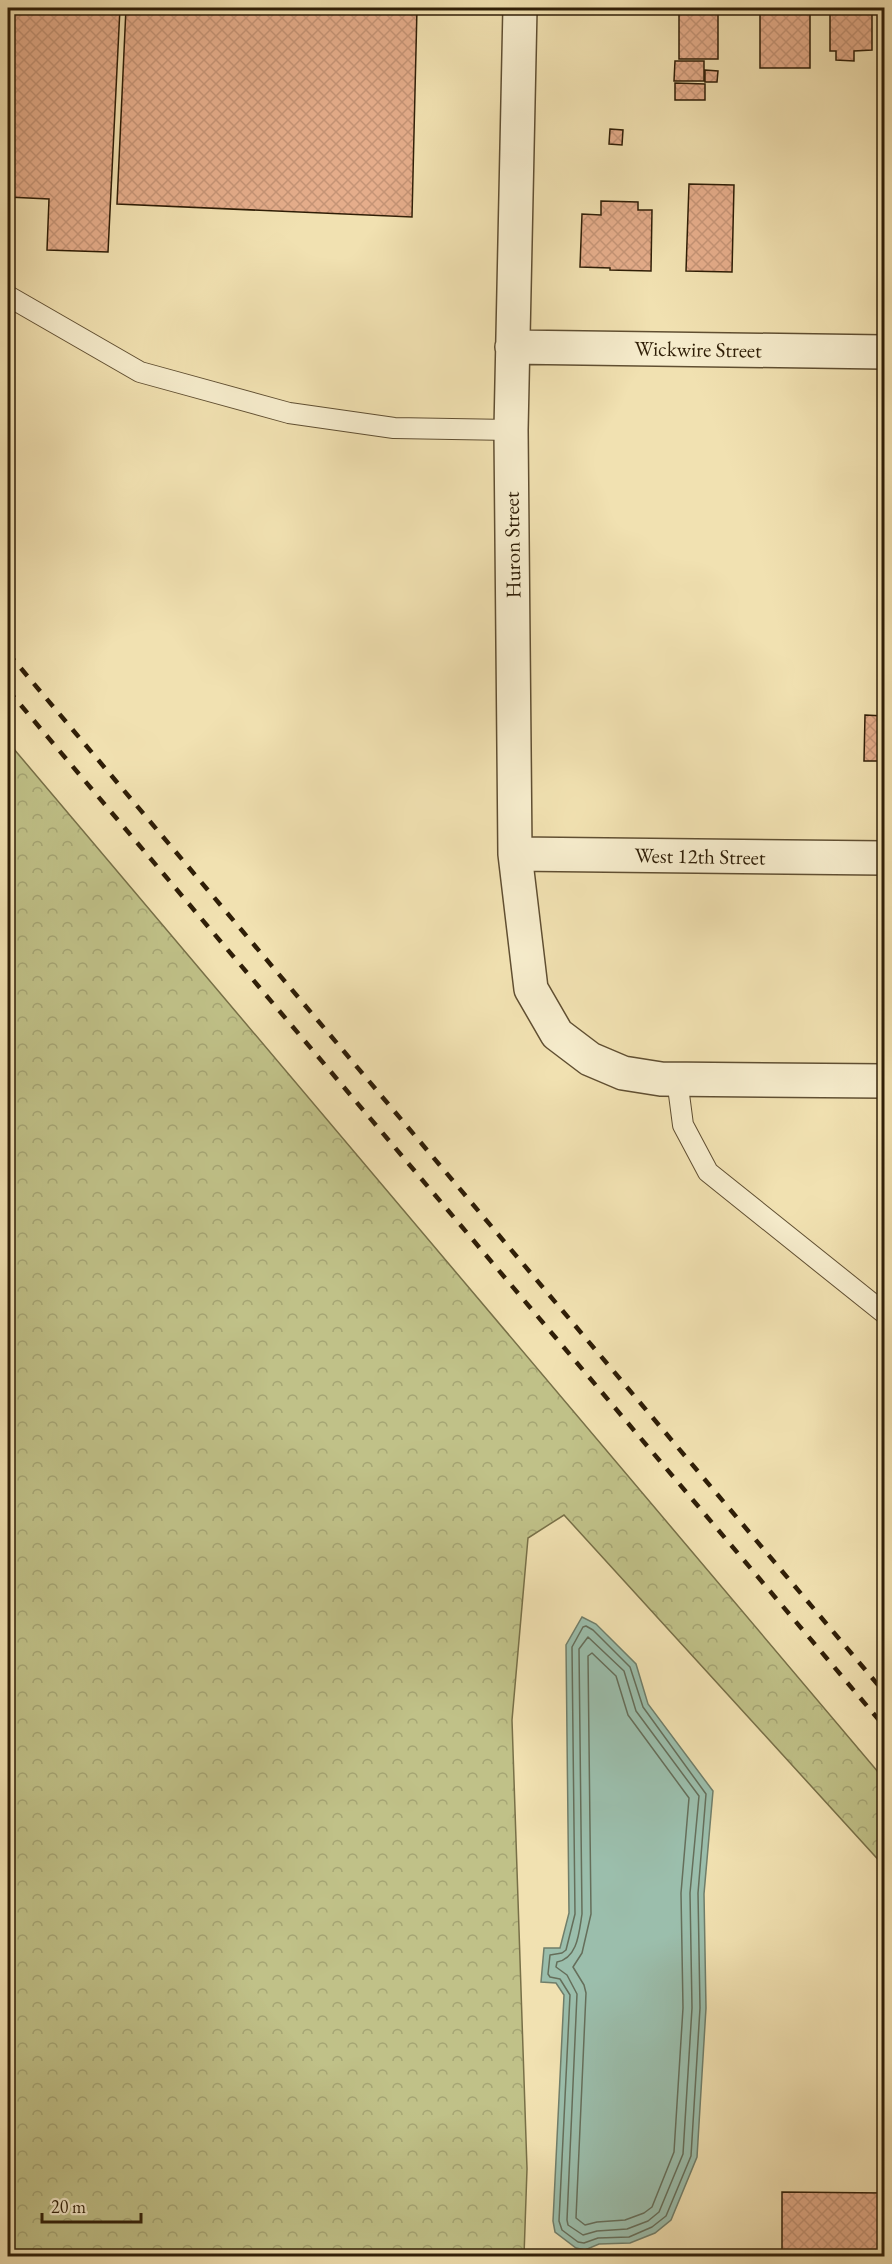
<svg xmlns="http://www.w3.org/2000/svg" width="892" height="2264" viewBox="0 0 892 2264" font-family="'EB Garamond',serif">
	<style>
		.forest { fill: url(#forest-crowns); stroke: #787048; stroke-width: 1.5 }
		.water { fill: #9bbeac; stroke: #707e6a; stroke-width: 1.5 }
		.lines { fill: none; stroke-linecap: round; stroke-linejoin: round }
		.shore { stroke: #656e5a; stroke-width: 1.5 }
		.building { fill: url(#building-cross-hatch); stroke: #2f1e07; stroke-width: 1.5 }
		.lane-casing { stroke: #604f32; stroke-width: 22 }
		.street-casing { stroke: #604f32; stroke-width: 36 }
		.lane { stroke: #f6eccc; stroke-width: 20 }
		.street { stroke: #f6eccc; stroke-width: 33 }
		.rail { stroke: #2f1e07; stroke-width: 4.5; stroke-dasharray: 10 10; stroke-linecap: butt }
		.labels { text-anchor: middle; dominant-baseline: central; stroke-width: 6; stroke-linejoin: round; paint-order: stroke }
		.street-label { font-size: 21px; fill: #2f1e07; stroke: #f6eccc }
	</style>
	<defs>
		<pattern id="forest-crowns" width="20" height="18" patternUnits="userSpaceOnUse" patternTransform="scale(1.5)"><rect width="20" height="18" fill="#c0c188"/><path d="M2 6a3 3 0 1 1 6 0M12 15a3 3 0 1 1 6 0" fill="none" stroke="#a5a574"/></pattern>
		<pattern id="building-cross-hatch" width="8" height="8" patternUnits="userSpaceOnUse" patternTransform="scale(1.5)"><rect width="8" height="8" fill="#e5ad8b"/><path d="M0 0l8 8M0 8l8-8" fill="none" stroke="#c59476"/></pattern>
	</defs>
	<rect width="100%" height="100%" fill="#f1e1b1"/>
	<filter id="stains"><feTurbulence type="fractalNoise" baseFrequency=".00333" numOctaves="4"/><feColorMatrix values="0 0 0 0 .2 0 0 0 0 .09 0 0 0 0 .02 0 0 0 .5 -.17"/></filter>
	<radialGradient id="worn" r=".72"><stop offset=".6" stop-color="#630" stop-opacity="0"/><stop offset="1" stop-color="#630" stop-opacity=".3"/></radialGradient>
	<path class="forest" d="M8,742L884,1779V1866L564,1515L528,1538L512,1720L527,2169L524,2256H8Z"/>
	<path class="water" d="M582,1617L596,1624L636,1664L648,1704L713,1791L704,1894L706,2008L697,2157L671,2220L655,2233L630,2243L599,2244L585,2250L576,2248L555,2232L553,2221L564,1995L556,1983L541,1982L544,1948H560L569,1913L566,1645Z"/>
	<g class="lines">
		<path class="shore" d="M586,1626L593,1630L630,1667L643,1707L706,1794L698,1893L700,2008L691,2156L666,2216L652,2227L629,2237L598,2238L584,2243L578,2242L562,2230L559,2221L570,1995L560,1979L550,1977L548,1974L550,1955L562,1953L566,1950L575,1914L572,1647L583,1627Z
			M588,1637L624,1671L636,1711L699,1796L690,1893L692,2008L683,2154L659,2212L648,2221L627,2229L597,2231L583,2235L568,2225L567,2220L577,1994L567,1975L556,1967L557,1962C578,1958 579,1932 582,1914L579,1649Z
			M592,1653L616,1676L628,1715L689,1798L681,1893L683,2008L674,2152L652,2207L644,2213L625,2220L597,2222L585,2225L576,2218L586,1993L584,1985L573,1967L582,1953L591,1914L588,1656Z"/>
	</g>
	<path class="building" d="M17,8H120L108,252L47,250L49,199L8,197V11H17Z
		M126,8H417L412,217L117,204Z
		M760,8H810V68H760Z
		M830,8H872V50L854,51V61L836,60V51H830Z
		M679,11H718V59H679Z
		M675,61H704V81H674Z
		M705,70L718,71L717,82H705Z
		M675,83L705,84V100H675Z
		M610,129L623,130L622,145L609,144Z
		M880,182H884V273H878Z
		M689,184L734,185L732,272L686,271Z
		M601,201L638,202V210H652L651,271L610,270V268L580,267L582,214L601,215Z
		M865,715L884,716V761H864Z
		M782,2192L884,2193V2256H782Z"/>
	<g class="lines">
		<g class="lane-casing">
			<path id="lane" d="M8,296L140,372L289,413L394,428L511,430
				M677,1079L683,1125L708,1172L884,1313"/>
		</g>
		<g class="street-casing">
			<path id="street" d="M520,8L511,430L515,854L531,989L557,1034L590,1059L623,1073L661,1079L884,1081
				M512,347L884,352
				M515,854L884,858"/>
		</g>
		<use href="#lane" class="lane"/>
		<use href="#street" class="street"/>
		<path class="rail" d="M8,653L884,1692
			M8,690L884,1726"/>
	</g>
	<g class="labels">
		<g class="street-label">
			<text transform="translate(698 349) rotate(1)">Wickwire Street</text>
			<text transform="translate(512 545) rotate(-91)">Huron Street</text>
			<text transform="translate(700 856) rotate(1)">West 12th Street</text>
		</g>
	</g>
	<rect width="892" height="2264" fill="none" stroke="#f1e1b1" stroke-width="30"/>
	<rect x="9" y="9" width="874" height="2246" fill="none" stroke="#2f1e07" stroke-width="3"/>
	<rect x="15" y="15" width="862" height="2234" fill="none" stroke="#2f1e07" stroke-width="1.5"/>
	<path d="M42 2213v9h99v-9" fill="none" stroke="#2f1e07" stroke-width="3"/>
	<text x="51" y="2213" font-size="18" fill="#2f1e07" stroke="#f6eccc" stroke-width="4.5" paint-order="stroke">20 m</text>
	<rect width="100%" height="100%" filter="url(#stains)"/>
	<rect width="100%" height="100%" fill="url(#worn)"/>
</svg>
